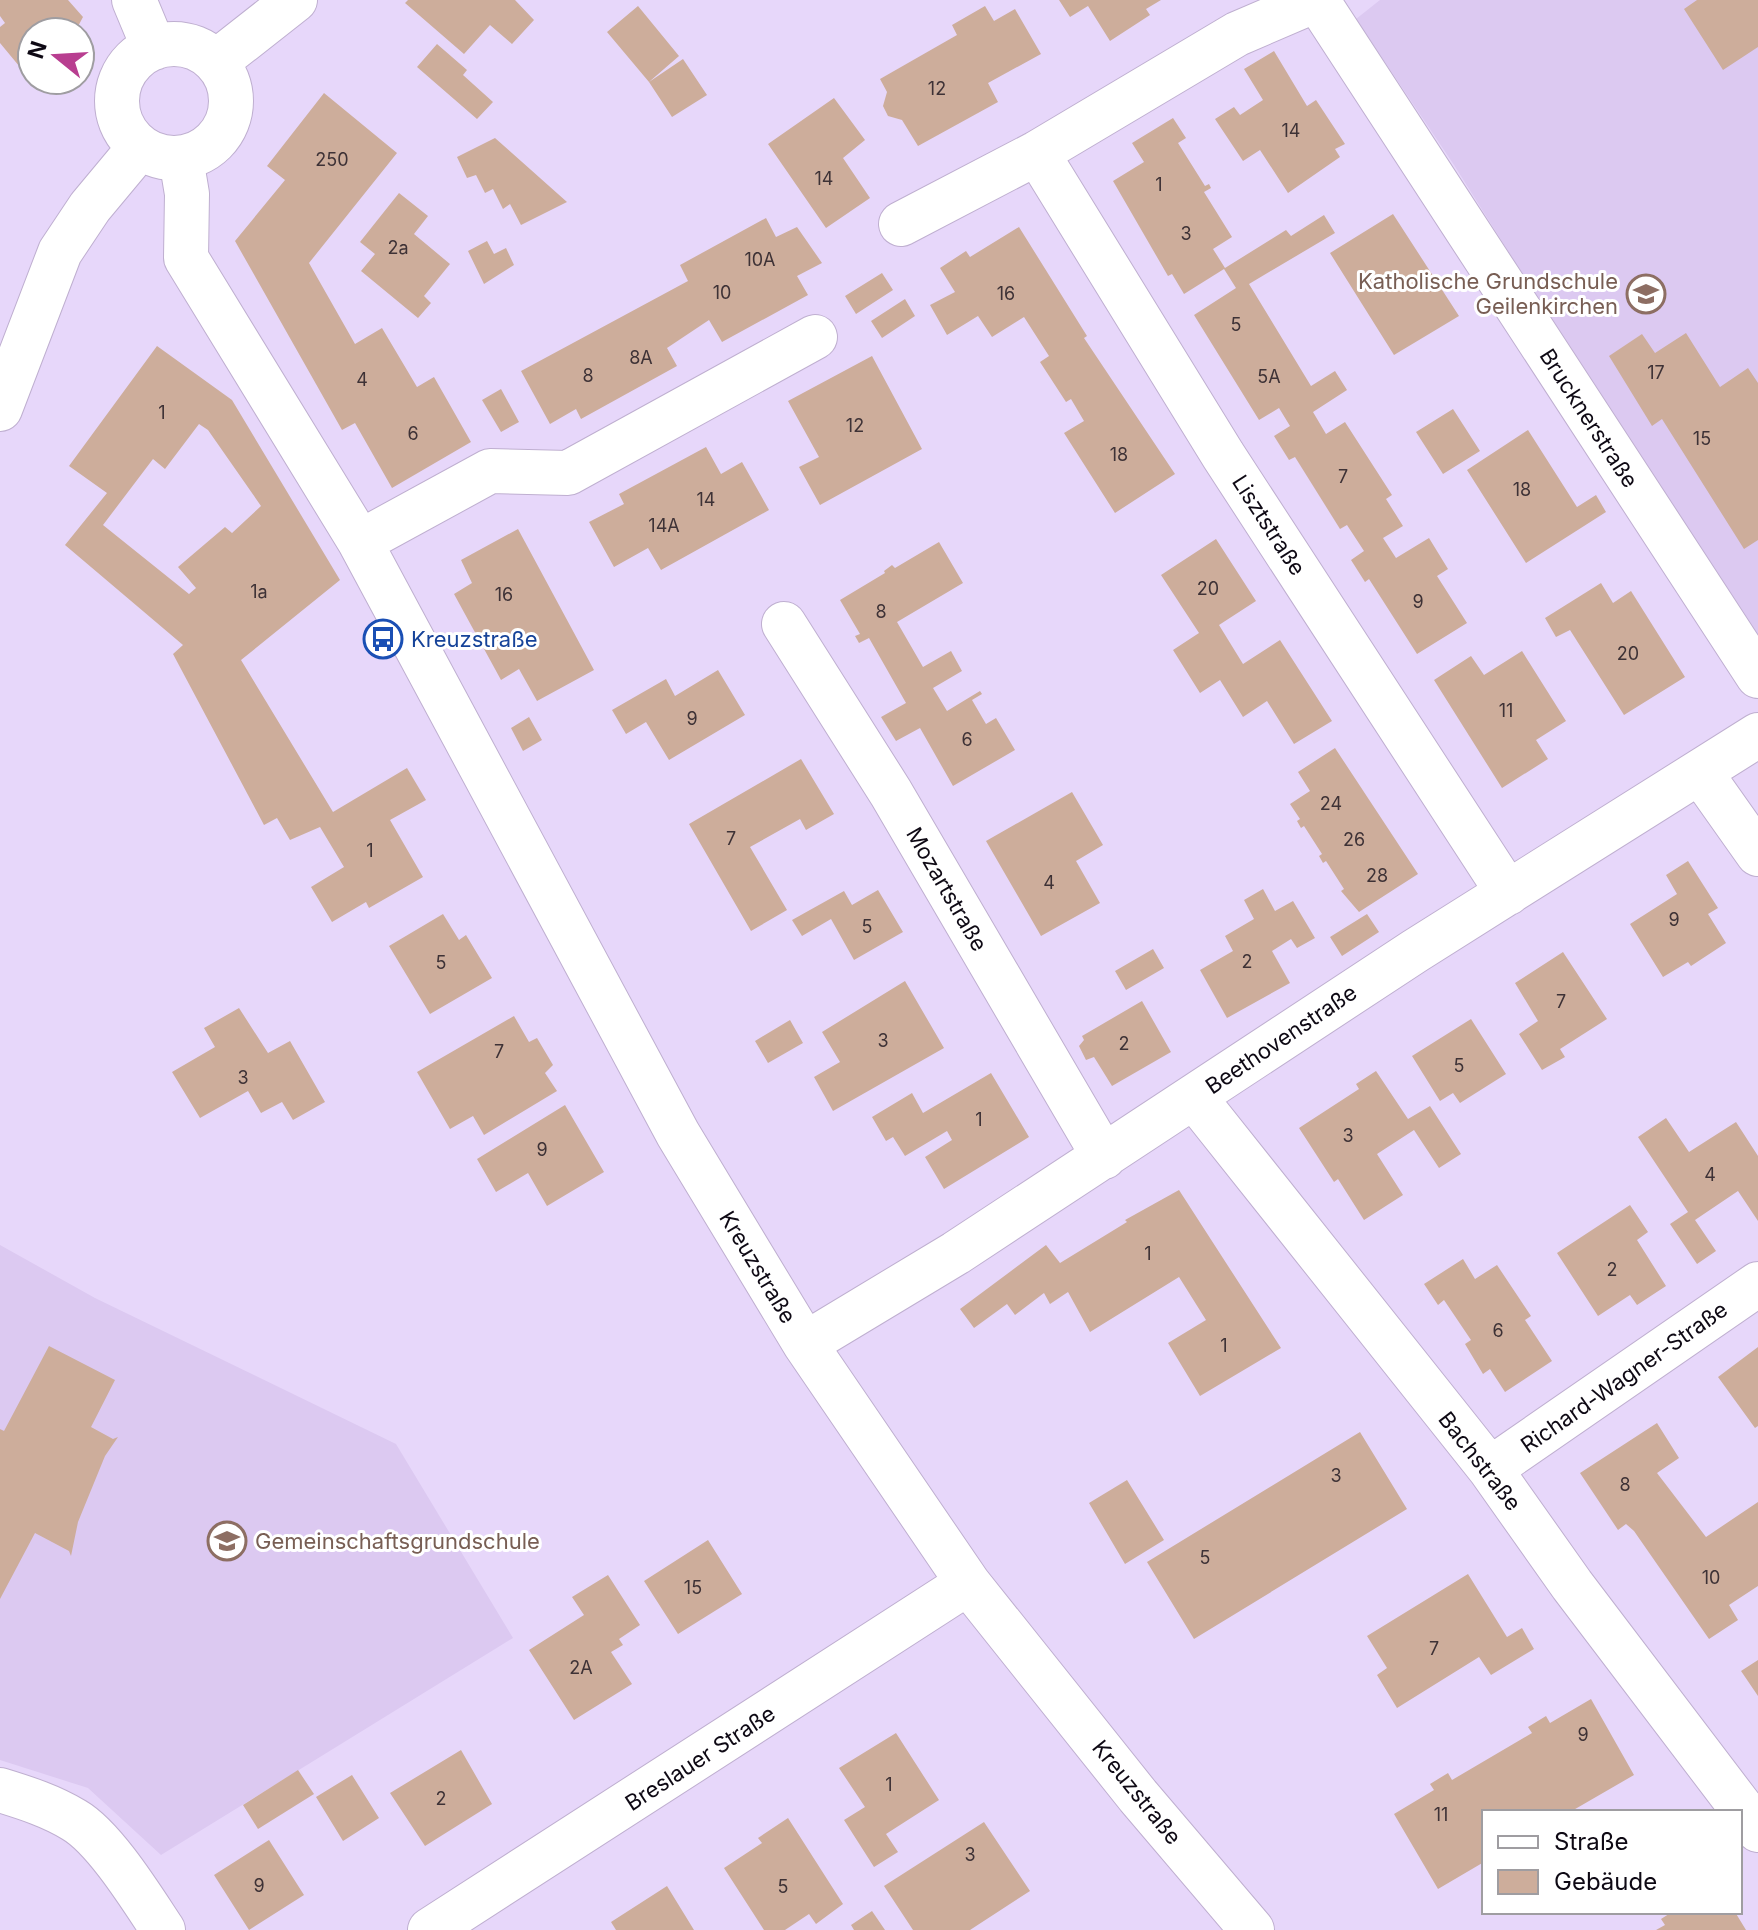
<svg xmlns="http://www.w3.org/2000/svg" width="1758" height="1930" viewBox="0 0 1758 1930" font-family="Inter,sans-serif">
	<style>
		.built { fill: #dcc9f1 }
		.building { fill: #cdad9b; fill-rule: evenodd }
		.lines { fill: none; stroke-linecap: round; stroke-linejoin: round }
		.minor-casing { stroke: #bfafd0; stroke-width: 46 }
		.tertiary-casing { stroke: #bfafd0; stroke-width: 46 }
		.minor { stroke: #fff; stroke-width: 44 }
		.tertiary { stroke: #fff; stroke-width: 44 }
		.labels { text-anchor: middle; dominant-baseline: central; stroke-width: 6; stroke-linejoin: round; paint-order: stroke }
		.number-label { font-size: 18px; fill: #3e3236 }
		.education-label { font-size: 22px; fill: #785e54; stroke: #fff; text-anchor: end }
		.street-label { font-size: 22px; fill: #0e0914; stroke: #fff }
		.transit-label { font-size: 22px; fill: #164399; stroke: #fff; text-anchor: start }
	</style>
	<rect width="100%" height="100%" fill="#e7d7fa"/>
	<path class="built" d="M1380,0H1758V649L1454,165L1356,19Z
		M0,1245L95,1298L396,1444L513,1638L161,1855L88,1788L0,1760Z"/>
	<path class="building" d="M0,0H68L83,17L75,32H32V76L29,78L0,43V27L5,23L0,16Z
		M408,0H515L534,20L512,44L490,25L464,54L405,3Z
		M1059,0H1161L1146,9L1150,15L1110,41L1088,6L1070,17Z
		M1697,0H1758V47L1723,70L1684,9Z
		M638,6L679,56L649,82L607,32Z
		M985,6L994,21L1015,9L1041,54L988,83L998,102L918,146L902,120L888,116L883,106L887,92L880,79L957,35L952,25Z
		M437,44L467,70L463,75L493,102L477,119L417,67Z
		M1274,51L1307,106L1316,100L1345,144L1335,149L1340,157L1288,193L1260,150L1243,161L1215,119L1234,107L1240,115L1263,100L1244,69Z
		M683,59L707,95L672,117L649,82Z
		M324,93L397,153L309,263L355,344L382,328L417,387L434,377L471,442L392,488L355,423L342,430L235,241L285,180L267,166Z
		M834,98L865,140L843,158L870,198L826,228L768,144Z
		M1173,118L1186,138L1178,143L1205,186L1209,184L1211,188L1204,192L1232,237L1213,249L1225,268L1286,230L1291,236L1324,215L1335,233L1249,284L1311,386L1335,371L1347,390L1313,412L1326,434L1345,422L1392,495L1386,499L1403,526L1383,538L1396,558L1429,538L1448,569L1437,576L1467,623L1417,654L1369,579L1365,582L1351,560L1364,551L1347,525L1340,529L1295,457L1289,460L1274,436L1290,426L1279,408L1259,420L1194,315L1236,288L1224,269L1184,294L1172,274L1168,276L1113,181L1144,162L1132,143Z
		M495,138L567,202L521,225L510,204L503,209L493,189L485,193L476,175L467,178L457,157Z
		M399,193L428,216L414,234L450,264L424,296L431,303L418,318L361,271L375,254L360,242Z
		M1393,214L1459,316L1394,355L1330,253Z
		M766,218L776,237L797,227L822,263L797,276L808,295L722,342L709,320L667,348L677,366L581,419L576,409L550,424L521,371L688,281L680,265Z
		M1019,227L1087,336L1084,338L1175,474L1115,513L1064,433L1084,421L1071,399L1066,402L1040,362L1049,356L1024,317L992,337L978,316L947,335L930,305L955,292L940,268L966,251L970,257Z
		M487,241L494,254L506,248L514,265L484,284L468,251Z
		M882,273L893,290L856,314L845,296Z
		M905,299L915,316L882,338L871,321Z
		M1686,333L1720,387L1748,368L1758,383V540L1744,549L1662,419L1652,426L1609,356L1642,334L1655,353Z
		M157,346L232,400L340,580L241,660L333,812L407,768L426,800L390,820L423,877L369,908L366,902L332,922L311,887L344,867L320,827L290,840L277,818L264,825L173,654L183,645L65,545L107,493L69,466ZM199,424L208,430L261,506L232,533L225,527L178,567L196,588L189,594L103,525L153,459L165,469Z
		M872,356L922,449L820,505L799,467L819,457L788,401Z
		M501,389L519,422L501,432L482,400Z
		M1453,409L1480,451L1443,474L1416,432Z
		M1528,430L1577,507L1596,495L1606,512L1526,563L1467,470Z
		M706,447L721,474L742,462L769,510L661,570L648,548L614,567L589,522L624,504L619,494Z
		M518,529L594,670L537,701L519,669L501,680L454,594L472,583L461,560Z
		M1216,539L1256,601L1219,625L1243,664L1280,640L1332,721L1294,744L1267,701L1243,717L1220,680L1200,693L1173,650L1199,633L1161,575Z
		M939,542L963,583L897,622L923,667L951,651L962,671L933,688L947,711L980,691L982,694L972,700L986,724L996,718L1015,750L953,786L920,728L896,741L881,717L906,703L869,638L859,643L855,636L860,634L840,600L885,573L884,571L892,565L895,568Z
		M1601,583L1613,603L1631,591L1685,677L1624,715L1570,630L1556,637L1545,618Z
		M1522,651L1566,721L1536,740L1548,759L1502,788L1434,680L1471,656L1484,675Z
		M718,670L745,715L669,760L646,722L626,734L612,710L666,679L675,696Z
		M529,717L542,740L523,751L511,728Z
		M1335,748L1418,874L1359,912L1341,891L1344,889L1326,861L1323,863L1319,856L1322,854L1304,826L1301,828L1297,821L1300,819L1290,804L1310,791L1298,772Z
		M801,759L834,814L806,830L800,819L750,847L787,910L751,931L689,824Z
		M1072,792L1103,845L1076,861L1100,903L1041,936L986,841Z
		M1688,861L1718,908L1708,914L1726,943L1691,966L1688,962L1663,977L1630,924L1677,894L1666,875Z
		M1263,889L1275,911L1293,901L1315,938L1297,948L1291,939L1272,951L1290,983L1227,1018L1200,970L1233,951L1225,936L1254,919L1244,900Z
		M878,890L903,932L854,960L831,919L802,936L792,920L844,891L852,905Z
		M443,914L459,940L466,935L492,978L430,1014L389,946Z
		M1367,914L1379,932L1342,956L1330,937Z
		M1153,949L1164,968L1126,990L1115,971Z
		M1563,952L1607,1019L1560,1049L1565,1057L1542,1070L1519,1034L1538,1021L1515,983Z
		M905,981L944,1048L833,1111L814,1077L840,1062L822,1032Z
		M1142,1001L1171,1052L1112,1086L1094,1057L1086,1060L1079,1046L1084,1040L1082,1036Z
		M239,1008L268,1053L290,1041L325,1102L293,1120L282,1102L261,1113L248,1091L200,1118L172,1072L215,1047L204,1028Z
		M514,1016L529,1042L537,1038L553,1065L545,1073L557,1091L484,1135L473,1116L450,1129L417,1072Z
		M1471,1019L1506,1074L1460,1103L1453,1093L1440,1101L1412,1056Z
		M790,1020L803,1043L768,1063L755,1041Z
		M1376,1071L1408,1119L1430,1106L1461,1154L1439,1168L1414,1130L1377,1154L1403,1195L1364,1220L1338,1179L1334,1182L1299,1128L1359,1089L1356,1084Z
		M991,1073L1029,1137L944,1189L925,1157L952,1140L947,1131L905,1156L893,1137L886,1141L872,1117L912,1093L923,1113Z
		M565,1105L604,1172L547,1206L528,1173L496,1192L477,1159Z
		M1666,1118L1689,1152L1736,1122L1758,1156V1221L1738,1191L1695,1220L1716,1251L1697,1264L1670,1224L1688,1212L1638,1137Z
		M1179,1190L1281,1348L1200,1396L1168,1343L1206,1320L1179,1277L1090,1332L1068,1292L1050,1304L1044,1293L1015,1315L1007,1304L974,1328L960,1309L1046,1245L1060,1263L1127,1222L1125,1220Z
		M1630,1205L1648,1232L1637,1240L1666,1286L1637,1305L1630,1295L1598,1316L1557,1253Z
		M1463,1259L1475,1279L1497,1265L1531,1316L1525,1320L1552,1361L1505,1392L1490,1369L1483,1374L1465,1344L1471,1340L1444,1300L1438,1305L1424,1284Z
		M49,1346L115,1380L91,1427L113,1439L118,1437L105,1456L78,1522L71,1556L69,1551L35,1533L0,1599V1429L4,1431Z
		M1758,1347V1426L1755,1428L1718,1377Z
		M1657,1423L1679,1458L1657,1473L1706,1537L1758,1502V1586L1729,1605L1738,1620L1709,1639L1634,1531L1626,1524L1618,1530L1580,1473Z
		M1360,1432L1407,1509L1194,1639L1147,1562Z
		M1127,1480L1164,1540L1125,1564L1089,1503Z
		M708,1540L742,1594L678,1634L644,1581Z
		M1468,1574L1507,1637L1522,1628L1534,1649L1491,1675L1479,1657L1397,1708L1377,1675L1387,1668L1367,1636Z
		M608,1575L640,1625L619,1639L623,1645L611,1652L632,1684L574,1720L529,1650L584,1615L572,1597Z
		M1758,1660V1696L1741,1671Z
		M1591,1699L1634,1775L1570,1812H1484V1862L1438,1889L1394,1814L1434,1790L1430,1784L1448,1773L1452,1780L1532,1733L1528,1727L1546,1716L1550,1723Z
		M896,1733L939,1800L886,1834L898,1852L874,1867L844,1820L865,1807L839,1768Z
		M461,1750L492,1804L425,1846L390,1793Z
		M298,1770L314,1794L258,1829L243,1805Z
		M352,1775L379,1818L343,1841L316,1797Z
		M788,1818L843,1904L816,1924L809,1914L785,1930H764L724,1868L762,1843L758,1838Z
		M984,1822L1030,1891L970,1930H913L884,1886Z
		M269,1840L304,1895L249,1930L214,1875Z
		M667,1886L694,1930H616L611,1922Z
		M872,1911L885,1930H854L851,1925Z
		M1672,1912L1682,1915L1735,1912L1746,1930H1656L1665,1925L1661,1919Z"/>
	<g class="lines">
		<g class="minor-casing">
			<path id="minor" d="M1317,0L1758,676
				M1037,153L1223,455L1508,893
				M181,158L187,194L186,258L360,542L678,1134L805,1344L968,1583L1138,1796L1252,1930
				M901,224L1037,153L1237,34L1316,0
				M360,542L490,471L568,473L815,337
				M784,624L891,793L1104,1157
				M1700,772L1758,854
				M1194,1097L1490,1469L1572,1585L1758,1830
				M805,1344L956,1253L1415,951L1758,735
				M1490,1469L1758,1284
				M0,1790C26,1798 51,1806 74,1820C105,1838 143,1900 163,1930
				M430,1930L968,1583"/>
		</g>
		<g class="tertiary-casing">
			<path id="tertiary" d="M134,0L154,48
				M117 101a57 57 0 1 1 114 0a57 57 0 1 1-114 0Z
				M216,62L295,0
				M0,409L60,252L90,207L140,147"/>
		</g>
		<use href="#minor" class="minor"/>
		<use href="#tertiary" class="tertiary"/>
	</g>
	<defs>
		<g id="school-ring" transform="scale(2)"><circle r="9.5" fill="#fff" stroke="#8d6e63" stroke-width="1.5"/><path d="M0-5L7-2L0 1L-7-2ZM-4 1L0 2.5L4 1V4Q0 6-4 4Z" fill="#8d6e63"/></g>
		<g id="bus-ring" transform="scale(2)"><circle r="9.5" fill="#fff" stroke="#1a4fb4" stroke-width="1.5"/><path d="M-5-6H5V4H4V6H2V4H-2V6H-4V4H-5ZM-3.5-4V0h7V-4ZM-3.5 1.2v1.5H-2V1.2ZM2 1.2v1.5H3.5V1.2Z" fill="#1a4fb4"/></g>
	</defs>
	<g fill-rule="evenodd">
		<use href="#school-ring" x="1646" y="294"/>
		<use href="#bus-ring" x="383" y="639"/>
		<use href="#school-ring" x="227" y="1541"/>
	</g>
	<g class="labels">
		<g class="number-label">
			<text x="937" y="88">12</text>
			<text x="1291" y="130">14</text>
			<text x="332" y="159">250</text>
			<text x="824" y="178">14</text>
			<text x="1159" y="184">1</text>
			<text x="1186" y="233">3</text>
			<text x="398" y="247">2a</text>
			<text x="760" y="259">10A</text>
			<text x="722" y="292">10</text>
			<text x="1006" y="293">16</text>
			<text x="1236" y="324">5</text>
			<text x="641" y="357">8A</text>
			<text x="1656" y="372">17</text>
			<text x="588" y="375">8</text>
			<text x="1269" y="376">5A</text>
			<text x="362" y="379">4</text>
			<text x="162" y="412">1</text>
			<text x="855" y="425">12</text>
			<text x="413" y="433">6</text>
			<text x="1702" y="438">15</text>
			<text x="1119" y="454">18</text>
			<text x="1343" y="476">7</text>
			<text x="1522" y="489">18</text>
			<text x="706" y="499">14</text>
			<text x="664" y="525">14A</text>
			<text x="1208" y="588">20</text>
			<text x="259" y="591">1a</text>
			<text x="504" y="594">16</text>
			<text x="1418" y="601">9</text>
			<text x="881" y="611">8</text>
			<text x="1628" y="653">20</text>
			<text x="1506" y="710">11</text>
			<text x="692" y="718">9</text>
			<text x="967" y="739">6</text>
			<text x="1331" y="803">24</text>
			<text x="731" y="838">7</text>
			<text x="1354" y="839">26</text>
			<text x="370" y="850">1</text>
			<text x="1377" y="875">28</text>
			<text x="1049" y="882">4</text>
			<text x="1674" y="919">9</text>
			<text x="867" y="926">5</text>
			<text x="1247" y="961">2</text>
			<text x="441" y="962">5</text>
			<text x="1561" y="1001">7</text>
			<text x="883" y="1040">3</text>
			<text x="1124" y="1043">2</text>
			<text x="499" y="1051">7</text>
			<text x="1459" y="1065">5</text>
			<text x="243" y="1077">3</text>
			<text x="979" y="1119">1</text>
			<text x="1348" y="1135">3</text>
			<text x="542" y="1149">9</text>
			<text x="1710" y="1174">4</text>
			<text x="1148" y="1253">1</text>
			<text x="1612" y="1269">2</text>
			<text x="1498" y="1330">6</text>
			<text x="1224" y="1345">1</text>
			<text x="1336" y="1475">3</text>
			<text x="1625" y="1484">8</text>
			<text x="1205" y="1557">5</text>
			<text x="1711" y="1577">10</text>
			<text x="693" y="1587">15</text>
			<text x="1434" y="1648">7</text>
			<text x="581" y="1667">2A</text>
			<text x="1583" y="1734">9</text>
			<text x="889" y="1784">1</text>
			<text x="441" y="1798">2</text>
			<text x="1441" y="1814">11</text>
			<text x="970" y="1854">3</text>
			<text x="259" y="1885">9</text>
			<text x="783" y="1886">5</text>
		</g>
		<g class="education-label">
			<text x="1618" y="281">Katholische Grundschule<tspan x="1618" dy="25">Geilenkirchen</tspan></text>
			<text x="255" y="1541" text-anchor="start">Gemeinschaftsgrundschule</text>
		</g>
		<g class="street-label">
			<text transform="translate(1589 418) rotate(57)">Brucknerstraße</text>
			<text transform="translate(1269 525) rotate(57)">Lisztstraße</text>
			<text transform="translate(947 889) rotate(60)">Mozartstraße</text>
			<text transform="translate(1281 1039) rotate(-34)">Beethovenstraße</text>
			<text transform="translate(758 1267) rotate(59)">Kreuzstraße</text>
			<text transform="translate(1624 1377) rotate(-35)">Richard-Wagner-Straße</text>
			<text transform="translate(1480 1461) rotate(52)">Bachstraße</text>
			<text transform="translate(700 1758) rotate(-33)">Breslauer Straße</text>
			<text transform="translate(1137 1792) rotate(51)">Kreuzstraße</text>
		</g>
		<g class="transit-label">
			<text x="411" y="639">Kreuzstraße</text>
		</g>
	</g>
	<rect x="1482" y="1810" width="260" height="104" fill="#ffffff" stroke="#9f9da1" stroke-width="2"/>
	<rect x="1498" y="1836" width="40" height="12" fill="#ffffff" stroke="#9f9da1" stroke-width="2"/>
	<text x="1554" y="1850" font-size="24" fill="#0e0914">Straße</text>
	<rect x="1498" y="1870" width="40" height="24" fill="#cdad9b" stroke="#9f9da1" stroke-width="2"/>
	<text x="1554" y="1890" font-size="24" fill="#0e0914">Gebäude</text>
	<g transform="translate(56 56) rotate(288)"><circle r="38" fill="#ffffff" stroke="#9f9da1" stroke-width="2"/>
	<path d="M0-6L14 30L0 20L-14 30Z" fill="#b83e90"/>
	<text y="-12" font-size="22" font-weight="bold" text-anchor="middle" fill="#0e0914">N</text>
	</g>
</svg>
